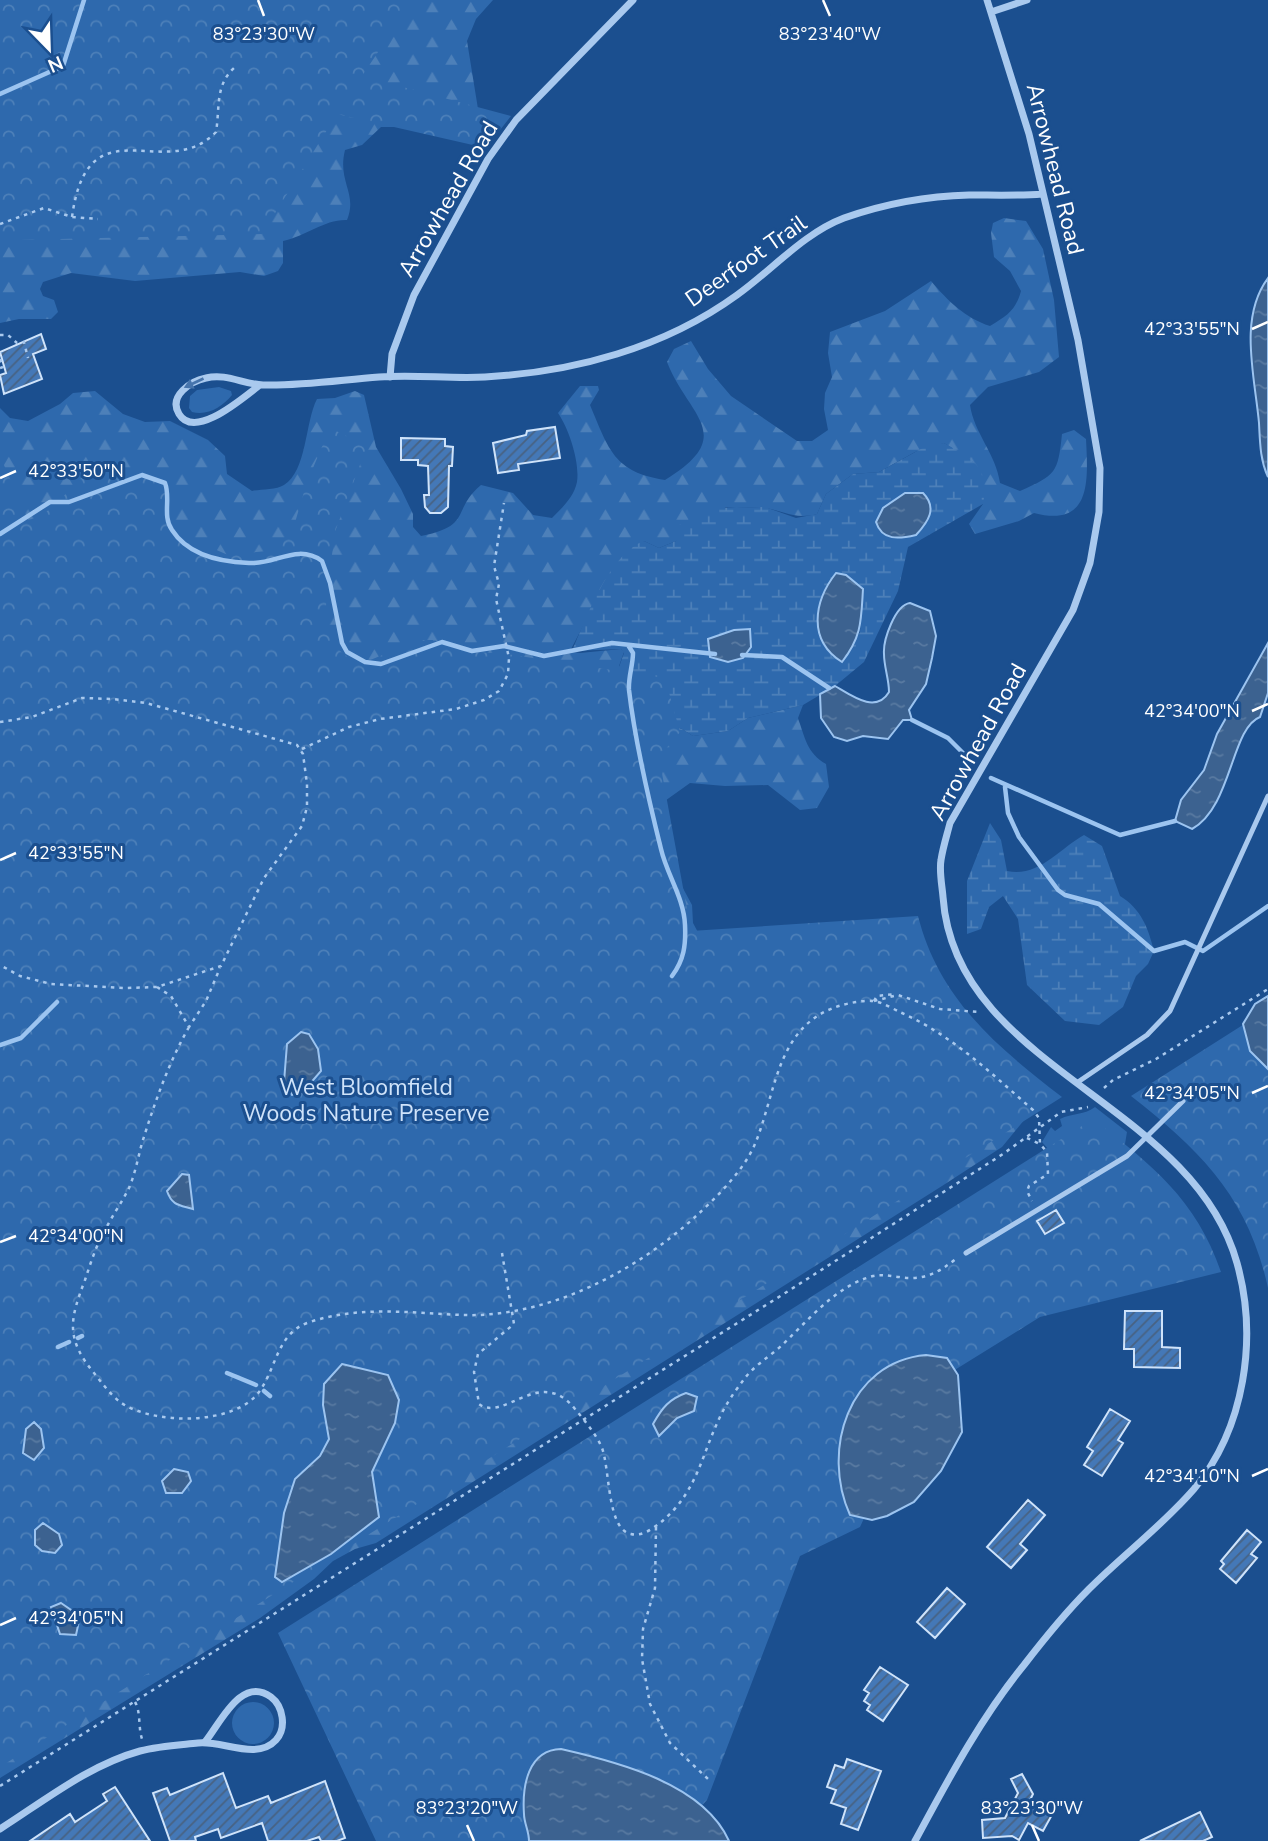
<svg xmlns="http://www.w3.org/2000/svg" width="1268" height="1841" viewBox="0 0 1268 1841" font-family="'Nunito Sans',sans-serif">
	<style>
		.green { fill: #2e69ad }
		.forest { fill: url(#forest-firs) }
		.wetland { fill: url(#wetland-marsh); fill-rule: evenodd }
		.park { fill: url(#park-crowns) }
		.water { fill: url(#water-ripples); stroke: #9cc4f0; stroke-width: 2 }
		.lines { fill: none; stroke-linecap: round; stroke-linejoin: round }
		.stream { stroke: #9cc4f0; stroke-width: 4.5 }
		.building { fill: url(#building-hatch); stroke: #cfe3fa; stroke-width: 2 }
		.path { stroke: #a9c9ee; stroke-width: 2.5; stroke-dasharray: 3.5 5; stroke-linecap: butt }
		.lane { stroke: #a9c9ee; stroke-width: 5 }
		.street { stroke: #a9c9ee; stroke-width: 7 }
		.oneway { fill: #4674ac }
		.ticks { fill: none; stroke: #fff; stroke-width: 2.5 }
		.labels { text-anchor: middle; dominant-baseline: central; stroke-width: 6; stroke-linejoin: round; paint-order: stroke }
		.street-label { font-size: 23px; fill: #fff; stroke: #1b4f8f }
		.park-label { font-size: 23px; fill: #cfe3fa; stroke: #1b4f8f }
		.ticks-label { font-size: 18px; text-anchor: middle; fill: #fff; stroke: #1b4f8f; stroke-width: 6; stroke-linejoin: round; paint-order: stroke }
	</style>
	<defs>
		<pattern id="forest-firs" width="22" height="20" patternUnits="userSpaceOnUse" patternTransform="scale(1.75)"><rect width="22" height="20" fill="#2e69ad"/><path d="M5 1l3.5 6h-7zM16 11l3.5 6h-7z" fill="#4d80b9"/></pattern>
		<pattern id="wetland-marsh" width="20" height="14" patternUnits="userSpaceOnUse" patternTransform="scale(1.75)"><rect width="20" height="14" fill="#2e69ad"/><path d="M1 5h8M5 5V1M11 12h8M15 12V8" fill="none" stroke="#4d80b9"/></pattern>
		<pattern id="park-crowns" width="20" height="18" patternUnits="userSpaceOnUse" patternTransform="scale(1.75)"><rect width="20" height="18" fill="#2e69ad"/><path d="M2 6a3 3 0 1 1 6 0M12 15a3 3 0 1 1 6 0" fill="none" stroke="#4d80b9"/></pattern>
		<pattern id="water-ripples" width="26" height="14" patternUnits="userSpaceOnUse" patternTransform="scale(1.75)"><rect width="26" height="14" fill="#3c6290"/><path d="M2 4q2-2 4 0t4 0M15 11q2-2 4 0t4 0" fill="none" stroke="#597aa1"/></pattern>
		<pattern id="building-hatch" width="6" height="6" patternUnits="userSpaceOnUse" patternTransform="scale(1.75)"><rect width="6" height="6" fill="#4478b7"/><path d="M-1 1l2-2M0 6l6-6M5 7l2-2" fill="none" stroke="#486282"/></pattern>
	</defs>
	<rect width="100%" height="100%" fill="#1b4f8f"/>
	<path class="green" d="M219,387L231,391L232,395C222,407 208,416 192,412L189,408L190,396L197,390Z
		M1095,1107L1127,1132L1125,1144L1048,1149L1042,1142L1051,1127L1055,1131L1062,1126L1060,1119C1072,1113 1085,1115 1095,1107Z
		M232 1723a21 21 0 1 1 42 0a21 21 0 1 1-42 0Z"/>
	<path class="forest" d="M103,0H493L476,19L467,41L478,109L413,127H381L362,145L345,150C337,182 358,193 347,220C325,219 306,236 283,241V263L278,271L264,276L240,272L135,281L71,273L43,282L40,289L43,296L54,300L58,312L51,319H19L0,323V195Z
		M1004,218L1026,221L1043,249L1054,300L1059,357L1039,372L988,387L970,405C974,433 996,454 1000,483L1020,491C1056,475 1058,473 1062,434L1074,430L1086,439C1088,480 1092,528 1034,513L1019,521L975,534L969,524L983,504L955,450L944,443L915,452L879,472L853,474L826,494L817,514C791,521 779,507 755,507C744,507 737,509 726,507L676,541L659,548L644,541L601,592L571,649L573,652L580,653L621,649L624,652L619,666L663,723L682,729L693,736L728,731L748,718L803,705L798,718C805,738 807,753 826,764L829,787L817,808L800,810L768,785L725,786L690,783L662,803L672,868L692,905L693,923L701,938L931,964L1029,1114L1002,1147L942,1186L376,1543L355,1549L333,1561L314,1579L260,1618L0,1778V408L10,418L28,421L60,404L73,393L95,391L123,414L145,422L170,421L208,440L225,456L227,474L252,491C261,489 276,490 284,485C307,471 305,422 317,399L335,398L355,391L364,395L376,447L401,489L413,514V527L421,536C473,526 451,510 481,485L513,493L533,515L552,518C562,508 574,497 577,482C580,462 569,429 558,413L580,386H598L599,390L590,405C609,450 614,472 665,480C739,435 688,416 667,362L674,349L691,341L708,369L731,396L797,441H812L828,430L824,409L825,393L832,377L828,353L830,332L885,311L931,281C948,301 965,318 990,326C1007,316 1016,310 1021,291L1010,271L994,257L991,233L993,223Z"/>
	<path class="wetland" d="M944,443C973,460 990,466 983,504L908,547L898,591L864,662L835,686L803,705L748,718L728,731L693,736L682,729L663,723L614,681L624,653L621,649L572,651C586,619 609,554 644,541L659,548L676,541L679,525L709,508L765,507L796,518L817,514L826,494L853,474L879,472L928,445ZM863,590L860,632L841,661L824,645Z
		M990,823L1001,840L1007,871C1038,878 1059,849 1084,835L1102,846L1120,896C1141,909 1148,927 1154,951L1148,964L1136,976L1123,1007L1099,1025L1065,1021L1027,985L1018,919L1003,896L989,907L981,929L967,934V881Z"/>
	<path class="park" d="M0,0H413L362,76L511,116L486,148L337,114L262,234L18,240L0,253Z
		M330,428L367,446L336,529L327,586L325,627L339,650L350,659L363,663L419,640H434L459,652L499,653L665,678L680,732L659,757L691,931L918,916C939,999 997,1047 1062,1097L0,1767V456L28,520C54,515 72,482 93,468L125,472L161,470C170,482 163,500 166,514C168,526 175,535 183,543L205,545L228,555L267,551L291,536L307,482Z
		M1268,1009V1288C1248,1197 1201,1151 1131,1096Z
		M1093,1119C1152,1165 1196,1199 1221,1272L1040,1317L924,1389L860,1527L800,1556L707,1800L668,1841H376L278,1633Z"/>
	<path class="water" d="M1268,278V477C1260,460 1260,442 1259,423C1255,377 1238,318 1268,278Z
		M905,493H923C938,508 928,522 916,535C899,539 882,541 876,522L883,508Z
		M836,573L846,575L863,589C861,621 862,636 842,662C807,640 814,601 836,573Z
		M910,603L930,611L936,636L932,658L926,684L909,710L912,720H903L888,739L863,736L847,741L834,737L821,718L820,694L835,686C852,696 876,714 889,692C889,679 884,667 884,654C883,640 895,605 910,603Z
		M750,629L751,647L743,658L728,662L710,657L708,639L734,630Z
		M1268,643V693L1260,717C1231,728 1232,807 1192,829L1175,821L1181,800L1204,770L1217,734Z
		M1268,996V1069L1250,1051L1243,1024L1255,1004Z
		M301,1032L309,1034L318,1049L321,1071L302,1093L292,1095L284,1082L287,1044Z
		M182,1174L189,1175L193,1209C180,1205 172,1206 167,1191Z
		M926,1355L947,1358L958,1375L962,1432L941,1471L914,1502L887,1516L872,1520L850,1515C821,1451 848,1362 926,1355Z
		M342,1364L388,1375L399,1400L395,1423L372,1472L379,1517L331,1554L282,1582L275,1577L284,1513L295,1479L320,1456L329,1439L323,1405L324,1384Z
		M686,1393L697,1397L694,1411L677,1418L659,1436L653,1424C662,1408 669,1399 686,1393Z
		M34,1422L41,1429L44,1448L34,1460L23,1453L26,1429Z
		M174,1469L188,1472L191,1481L182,1493H166L162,1481Z
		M43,1523L59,1534L62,1545L55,1553L42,1551L35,1545V1530Z
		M61,1603L74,1612L79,1621L76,1635L60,1634L51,1607Z
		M561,1749C618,1762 704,1784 729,1841H529C529,1831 524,1823 524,1814C522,1786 528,1750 561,1749Z"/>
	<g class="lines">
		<path class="stream" d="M0,94L63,66L84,0
			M0,534L50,502H69L142,475L165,483C171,498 162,516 172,530C188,555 221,562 249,563C275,565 297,543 322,561L330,583L342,643L347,652L365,662L381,664L442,642L472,651L504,646L544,656L612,643L715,654
			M628,645L633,653C633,665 628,678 629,690C635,742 648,797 661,849C667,875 684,898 685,925C686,945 684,960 672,976
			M742,655L782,657L829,688
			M912,720L948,738L967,757
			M991,778L1120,835L1175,821
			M1005,787L1008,813L1019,837L1058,890L1065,895L1099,904L1154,951L1185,942L1203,951L1268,906
			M0,1045L21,1038L57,1002
			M78,1338L82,1336
			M58,1347L69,1342
			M227,1373L256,1385
			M264,1391L270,1396"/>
	</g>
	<path class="building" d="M41,334L46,349L33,354L42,379L4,394L0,375L6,373L0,352Z
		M555,427L560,458L518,464L519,470L498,473L493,443L526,435L527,431Z
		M401,438L445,439V446L453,447L452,466H449L448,507L441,513H430L425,507L424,495H429L428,466L418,465V460H401Z
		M1056,1210L1064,1223L1045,1234L1037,1221Z
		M1125,1311H1162V1347L1180,1348V1368L1134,1367V1349H1124Z
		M1110,1409L1130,1421L1118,1440L1123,1443L1102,1476L1084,1465L1093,1451L1087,1447Z
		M1028,1500L1045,1515L1020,1544L1027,1550L1011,1568L987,1547Z
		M1247,1530L1261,1542L1251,1554L1257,1558L1236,1583L1220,1569L1224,1564L1221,1561Z
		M947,1588L965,1604L935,1638L917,1622Z
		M880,1667L908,1685L883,1721L867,1710L870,1705L864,1701L869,1693L864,1690Z
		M847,1759L881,1771L858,1830L841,1824L846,1808L831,1803L836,1790L827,1787L835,1765L844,1768Z
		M223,1773L236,1808L268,1796L271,1803L325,1781L345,1838L337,1841H321L319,1837L307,1841H268L262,1823L221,1838L218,1829L195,1837L196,1841H170L153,1793L167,1788L170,1795Z
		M1022,1774L1033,1794L1030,1800L1053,1813L1043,1831L1028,1823L1019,1840L1012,1836L983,1838L982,1820L1005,1818L1018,1793L1011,1779Z
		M115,1787L150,1841H30L70,1814L75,1822L107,1801L103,1794Z
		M1200,1812L1212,1837L1203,1841H1140Z"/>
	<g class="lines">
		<path class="path" d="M72,217C88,100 165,185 216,132C220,108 215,85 234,68
			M0,224L44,208L72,217L98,219
			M0,335H8L17,343L24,342L28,358
			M0,359L3,367L0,368
			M0,722L32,717L82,698L113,699L146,703L297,745L303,754L307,784V807L302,826L264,878L221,966L157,987L125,988L51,984L20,976L0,965
			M302,749L349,727L380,719L456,709L484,700L499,691L508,674L509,658L496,599L499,584L494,566L504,503
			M157,987L171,996L189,1027L206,1001L220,968
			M874,1001L898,995L940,1009L979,1012
			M874,1001L877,996L895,994
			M189,1027C168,1064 155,1102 142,1143C138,1158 135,1174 129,1188C121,1204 110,1219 102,1236C95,1249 90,1265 85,1280C70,1319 65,1338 94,1373C102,1383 110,1394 120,1402C152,1425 234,1426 259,1392C276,1369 277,1334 307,1323C358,1305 409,1313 462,1315C547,1318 635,1272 695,1217C717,1197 744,1170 755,1144C777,1091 776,1024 842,1005C850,1003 864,1000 873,1001C882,1002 893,1009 902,1013C953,1036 992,1074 1033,1110L1039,1118L1040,1144L1047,1152L1048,1174L1029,1186L1027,1191L1032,1201
			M1104,1088L1113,1080L1156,1059L1268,989
			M1027,1138L1040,1144
			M502,1253L514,1324L478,1354L474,1372L479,1404C504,1423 540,1365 575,1409C585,1421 596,1434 602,1448C610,1469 607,1530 631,1534C641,1537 652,1529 660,1523C700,1490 701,1452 724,1409C730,1398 738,1387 745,1378C755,1365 769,1357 781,1346C808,1321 835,1286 873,1276C882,1274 890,1276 899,1277C924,1281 938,1273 957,1258
			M656,1527L655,1588L643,1629L642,1659L650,1704L670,1743L708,1779
			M135,1702C141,1712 138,1727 142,1739
			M0,1786L782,1295L1003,1154L1061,1112L1088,1107"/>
		<path class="lane" d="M1078,1082L1147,1035L1170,1011L1268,796
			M966,1253L1127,1156L1183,1101"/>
		<path class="street" d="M991,12L1027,0
			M390,377L392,354L414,295L488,159L516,120L633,0
			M260,385C245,396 195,441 179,414C168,396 191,381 206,378C226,373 243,384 263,385C302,386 340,380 379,377C414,374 449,379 485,377C574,372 664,348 737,295C772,270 804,233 844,218C884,204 927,196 969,195C993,195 1018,196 1042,194
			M0,1829C44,1801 89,1765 140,1751C159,1746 179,1745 198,1743C222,1740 257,1761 276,1740C287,1728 283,1706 271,1697C241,1675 220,1724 205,1742
			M915,1841C948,1780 980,1719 1024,1665C1044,1639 1066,1612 1089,1589C1124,1554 1162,1526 1194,1489C1245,1428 1258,1338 1237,1263C1192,1101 955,1069 943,897C942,885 939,871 941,860C943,847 947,835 950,823L1073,610L1090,563L1099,512L1100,468L1078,340L1029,134L987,0"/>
	</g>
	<defs><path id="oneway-solid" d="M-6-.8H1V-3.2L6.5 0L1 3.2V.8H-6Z" transform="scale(1.75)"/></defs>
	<use class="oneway" href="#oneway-solid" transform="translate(194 383) rotate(155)"/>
	<path class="ticks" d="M258,0L264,16M823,0L830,16M1252,329L1268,322M0,478L16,471M1252,711L1268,704M0,860L16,853M1252,1093L1268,1086M0,1242L16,1236M1252,1476L1268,1469M0,1625L16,1618M467,1825L474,1841M1032,1825L1039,1841"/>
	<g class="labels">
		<g class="street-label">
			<text transform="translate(1055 169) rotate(76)">Arrowhead Road</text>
			<text transform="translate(448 199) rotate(-60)">Arrowhead Road</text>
			<text transform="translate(746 261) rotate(-35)">Deerfoot Trail</text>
			<text transform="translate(978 742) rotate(-61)">Arrowhead Road</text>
		</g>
		<g class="park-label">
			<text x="366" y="1087">West Bloomfield<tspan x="366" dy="26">Woods Nature Preserve</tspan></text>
		</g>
	</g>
	<g class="ticks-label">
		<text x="264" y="40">83°23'30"W</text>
		<text x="830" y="40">83°23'40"W</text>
		<text x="1192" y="335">42°33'55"N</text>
		<text x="76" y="477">42°33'50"N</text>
		<text x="1192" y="717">42°34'00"N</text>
		<text x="76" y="859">42°33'55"N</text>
		<text x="1192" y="1099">42°34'05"N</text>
		<text x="76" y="1242">42°34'00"N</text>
		<text x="1192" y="1482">42°34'10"N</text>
		<text x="76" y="1624">42°34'05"N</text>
		<text x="467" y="1814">83°23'20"W</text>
		<text x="1032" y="1814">83°23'30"W</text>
	</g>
	<g transform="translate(49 49) rotate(157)" stroke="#1b4f8f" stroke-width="5" paint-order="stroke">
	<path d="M0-5L12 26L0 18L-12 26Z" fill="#ffffff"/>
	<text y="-10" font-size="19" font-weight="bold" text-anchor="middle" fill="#ffffff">N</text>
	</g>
</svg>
